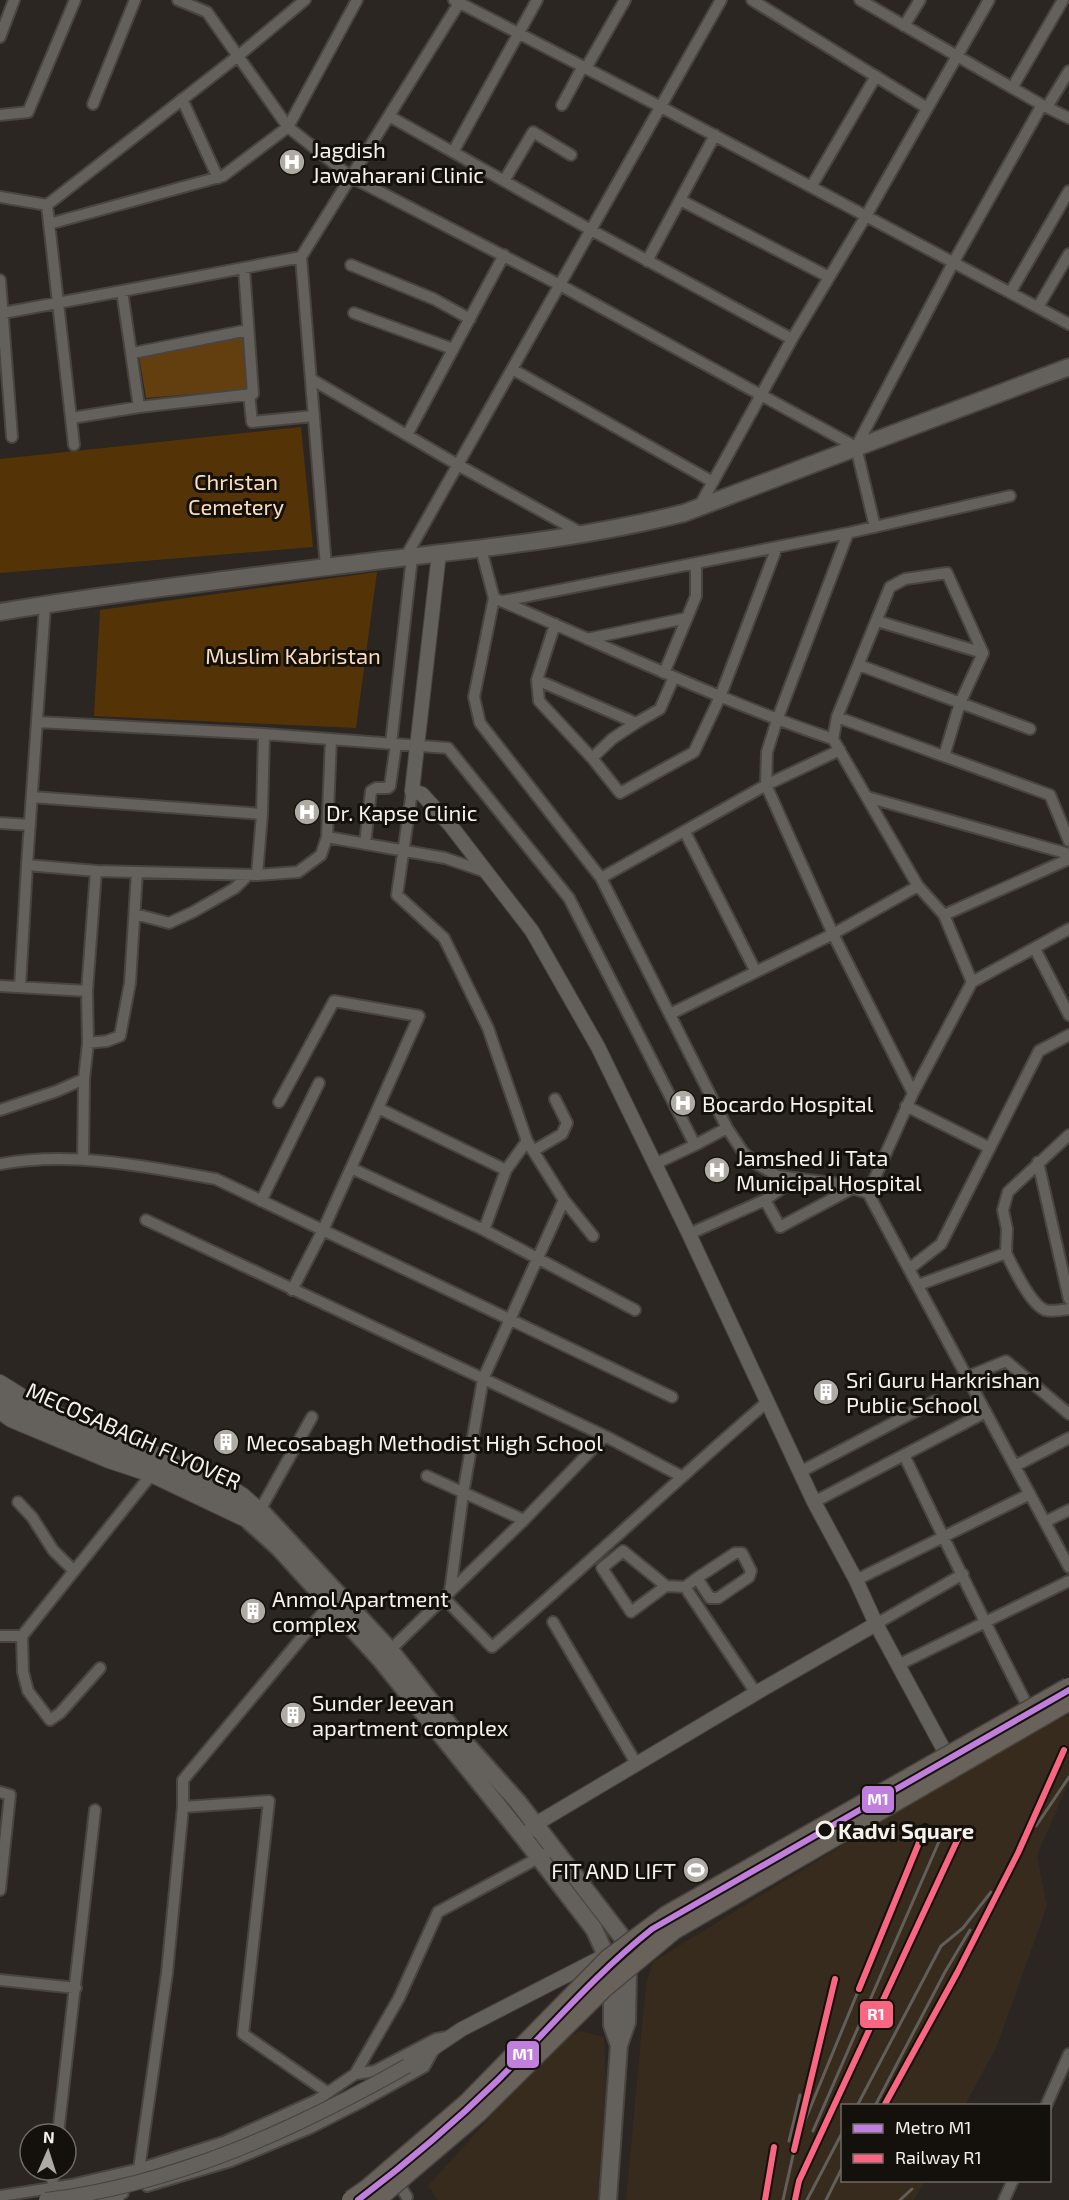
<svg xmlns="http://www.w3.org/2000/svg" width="1069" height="2200" viewBox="0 0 1069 2200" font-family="'Exo 2',sans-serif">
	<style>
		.built { fill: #372b1e }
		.green { fill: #543406 }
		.forest { fill: #633e0e }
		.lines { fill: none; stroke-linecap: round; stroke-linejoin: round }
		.minor-casing { stroke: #494440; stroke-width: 14 }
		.tertiary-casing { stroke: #494440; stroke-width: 16 }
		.secondary-casing { stroke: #494440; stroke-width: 20 }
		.minor { stroke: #64605c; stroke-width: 10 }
		.tertiary { stroke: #64605c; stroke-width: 14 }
		.secondary { stroke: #64605c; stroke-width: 16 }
		.rail { stroke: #625e5a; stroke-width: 3 }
		.tertiary-bridge-casing { stroke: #494440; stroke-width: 16; stroke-linecap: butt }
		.primary-bridge-casing { stroke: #494440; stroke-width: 21; stroke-linecap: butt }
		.tertiary-bridge { stroke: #64605c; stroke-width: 14 }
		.primary-bridge { stroke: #68625b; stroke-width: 18 }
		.rail-1-casing { stroke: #14100c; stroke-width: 10 }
		.rail-1 { stroke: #fa6682; stroke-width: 6 }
		.metro-1-casing { stroke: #14100c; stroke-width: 10 }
		.metro-1 { stroke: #c07fdc; stroke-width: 6 }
		.stop-dot { fill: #14100c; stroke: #f7f1eb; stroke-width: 3 }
		.labels { text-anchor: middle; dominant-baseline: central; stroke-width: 6; stroke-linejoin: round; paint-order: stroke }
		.poi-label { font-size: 22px; fill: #f7f1eb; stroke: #14100c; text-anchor: start }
		.park-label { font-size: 22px; fill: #fdddbd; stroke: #14100c }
		.street-label { font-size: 22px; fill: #f7f1eb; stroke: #14100c }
		.stop-label { font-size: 22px; font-weight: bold; fill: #f7f1eb; stroke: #14100c; text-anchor: start }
		.line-badge { stroke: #14100c; stroke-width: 2 }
		.badge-label { font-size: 16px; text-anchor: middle; font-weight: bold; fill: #fff }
	</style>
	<rect width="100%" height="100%" fill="#2b2621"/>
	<path class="built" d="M1069,1715V1782L1037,1855L1047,1906L997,2046L965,2105L842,2106V2180L925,2181L914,2200H626L646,1984L653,1962L1015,1739Z
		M580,2031L604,2037L606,2084L598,2200H438L428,2186L557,2043Z"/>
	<path class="green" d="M301,427L313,547L0,573V459Z
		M377,572L356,728L94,716L100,610Z"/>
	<path class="forest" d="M243,336L250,389L146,398L139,356Z"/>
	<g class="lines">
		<g class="minor-casing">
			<path id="minor" d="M178,0L207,12L288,127L351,177L560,285L856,447
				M454,0L661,107L1069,324
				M752,0L927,108
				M860,0L1042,105L953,263L856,447L875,527
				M904,26L920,0
				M0,37L14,0
				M586,68L625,0
				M1012,88L1063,0
				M182,99L218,178
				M93,104L135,0
				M562,105L583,66
				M1042,105L1069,118
				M1047,107L1069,71
				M0,115L28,112L75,0
				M389,116L591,230L792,339L866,216L989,0
				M453,152L537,0
				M504,181L533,132L571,155
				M811,187L876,76
				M0,197L47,205
				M680,200L829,277
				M49,224L223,176L288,127L357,0
				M647,261L715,135
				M351,265L434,299L470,319
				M0,280L12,437
				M1010,293L1069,191
				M1038,307L1069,254
				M3,313L122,291
				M354,313L453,349
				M133,353L248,330
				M512,369L713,482
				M311,379L458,465L583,534
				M249,394L252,422L314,416
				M139,407L253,394L244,268
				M72,418L139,407L122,291L301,257
				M407,435L504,255
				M74,445L47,205L238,56L305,0
				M699,507L792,339
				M481,549L494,598L474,697L480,723L601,878L766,785L840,750
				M405,558L721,0
				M326,567L301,257L461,0
				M494,598C607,646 717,700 833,739L918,886L944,915L972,982L913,1093
				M503,601L848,533L1010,496
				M687,618L696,596V563
				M877,621L983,653
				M555,624L537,680L539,701L592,758L620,793L694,752L720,697L777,547
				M587,639L687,618L664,673
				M859,665L1030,729
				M537,680L636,723L660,709L674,677
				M837,717L1050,795L1069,841
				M264,734L448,748L569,898L695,1145L727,1128L743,1152L755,1163L778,1176L840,1184L868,1193L913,1093L833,934L766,785L767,752L777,720L848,533
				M331,739L327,837L445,858L486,872
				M833,739L837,717L890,587L905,579L947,573L983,653L960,703L944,756
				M391,744L412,557
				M592,758L612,739L636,723
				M412,791L397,895L444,938L488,1028L527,1141
				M32,797L262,814L264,734L37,722
				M867,797L1069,854
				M0,823L30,825
				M685,832L756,972
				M365,844L371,791L376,788H388L390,786L396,744
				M96,871L257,875L262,814
				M257,875L298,872L321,855L327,837
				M601,878L727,1128
				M135,914L169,923L193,912L235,888L248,875
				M944,915L1069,859
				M1035,949L1069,1015
				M972,982L1069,929
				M0,986L87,991L96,871L27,865L45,605
				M20,987L27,865
				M87,991L88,1043L107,1041L120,1036L130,983L137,872
				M670,1014L833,934L918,886
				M279,1102L334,1001L419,1016L378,1108
				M906,1106L990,1148
				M0,1110L57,1091L84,1079L88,1043
				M533,1151L562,1134L567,1123L555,1099
				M83,1160L84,1079
				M1038,1162L1069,1299
				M0,1164C72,1151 145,1166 216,1179L672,1397
				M655,1164L695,1145
				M506,1170L527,1141L564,1200
				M797,1178L765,1200L780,1227L853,1188
				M868,1193L1069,1567
				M261,1201L319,1083
				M146,1220L605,1436L524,1520L387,1653
				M484,1230L506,1170L378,1108L351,1168L484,1230L635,1310
				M689,1234L765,1200
				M1006,1253L1007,1229L1003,1210L1008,1192L1069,1135
				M909,1269L941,1244L1039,1051L1069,1035
				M918,1285L1006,1253C1013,1267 1030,1304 1045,1310C1052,1312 1062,1310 1069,1309
				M292,1290L323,1230L351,1168
				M967,1377L1006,1361L1069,1414
				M605,1436L681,1476
				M904,1455C944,1539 985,1623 1027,1705
				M1015,1466L1069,1438
				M800,1472L935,1401
				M427,1476L524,1520
				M18,1502L32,1517L53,1550L74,1571
				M814,1502L986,1412
				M260,1510L312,1417
				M1045,1522L1069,1510
				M856,1580L1030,1494
				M666,1586L623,1551L602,1568L631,1612L666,1586L685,1587L697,1578L710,1598H718L749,1577L751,1571L742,1553H735L697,1578
				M685,1587L756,1693
				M450,1592L463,1494L483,1379L564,1200L593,1236
				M444,1598L492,1647C585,1567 674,1482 767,1402
				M553,1622L636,1763
				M876,1624L963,1574
				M0,1636H22L151,1475
				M22,1636L23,1672L28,1691L50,1720L60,1713L100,1668
				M898,1665L1069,1581
				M0,1792L10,1795L0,1890
				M183,1807L269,1801L243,2034L327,2092
				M0,1980L76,1988
				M355,2074L399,1998L438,1912L553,1850
				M1046,2106L1069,2054
				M58,2134L95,1810
				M147,2186L231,2161L310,2128L363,2101L424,2067L434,2049
				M52,2188L54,2170
				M402,2189L407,2197
				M0,2196L71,2185L139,2169L224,2142L317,2100L355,2074L375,2071L436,2039L447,2037
				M91,2200L123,2193
				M118,2200L120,2194L139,2169L167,1973L183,1807V1780L330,1604
				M1004,2200L1013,2180"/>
		</g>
		<g class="tertiary-casing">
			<path id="tertiary" d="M439,553L412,791L422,794L451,826L532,931L598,1047L689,1234L814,1502L856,1580L876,1624L951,1763
				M0,1382L37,1405L221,1481L243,1495L260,1510
				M0,1412L11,1420L109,1461L151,1475L250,1522
				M529,1831L534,1825L756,1693L876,1624
				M407,2066L462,2029L606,1955"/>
		</g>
		<g class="secondary-casing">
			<path id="secondary" d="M0,612C127,591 255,576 383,560C484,548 585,538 684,513L1069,367
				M0,1397L16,1407L215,1491L250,1512L260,1510L390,1650L450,1726L518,1802L625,1941L628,1972L627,2022L619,2045L608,2200
				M250,1512V1522L279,1548L380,1659L524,1838L594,1929L606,1955L612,1987V2025L619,2045"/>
		</g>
		<use href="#minor" class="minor"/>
		<use href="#tertiary" class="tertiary"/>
		<use href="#secondary" class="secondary"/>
		<path class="rail" d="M1036,1826L1069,1777
			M805,2103L835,1979
			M857,2106L941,1946L963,1928L991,1892
			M875,2106L945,1972L970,1930
			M884,2106L957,1973L1018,1853L1064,1750
			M813,2131L944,1830
			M797,2140L925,1828
			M789,2141L800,2095
			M765,2200L774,2147
			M783,2200L798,2133
			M795,2200L799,2181L962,1830
			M807,2200L842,2133
			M826,2200L842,2168
			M900,2200L912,2189"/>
		<g class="tertiary-bridge-casing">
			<path id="tertiary-bridge" d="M46,2200C174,2185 296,2129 407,2066"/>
		</g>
		<g class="primary-bridge-casing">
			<path id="primary-bridge" d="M351,2200L367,2189L467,2103L608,1959L667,1915L1069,1687
				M376,2200L477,2114L604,1988L674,1930L1069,1701"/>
		</g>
		<use href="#tertiary-bridge" class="tertiary-bridge"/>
		<use href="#primary-bridge" class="primary-bridge"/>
		<g class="rail-1-casing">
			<path id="rail-1" d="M859,1989L925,1828
				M884,2106L957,1973L1018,1853L1064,1750
				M794,2150L835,1979
				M765,2200L774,2147
				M795,2200L799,2181L962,1830"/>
		</g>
		<use href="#rail-1" class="rail-1"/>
		<g class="metro-1-casing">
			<path id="metro-1" d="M358,2200C407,2163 454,2123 498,2080C549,2029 595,1974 652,1929L1069,1690"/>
		</g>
		<use href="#metro-1" class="metro-1"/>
	</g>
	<defs>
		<g id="hospital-disc" transform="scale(1.35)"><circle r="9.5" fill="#b0aaa4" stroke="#14100c"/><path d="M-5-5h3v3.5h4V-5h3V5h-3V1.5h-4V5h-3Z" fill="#fff"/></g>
		<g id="building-disc" transform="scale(1.35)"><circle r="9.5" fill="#b0aaa4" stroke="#14100c"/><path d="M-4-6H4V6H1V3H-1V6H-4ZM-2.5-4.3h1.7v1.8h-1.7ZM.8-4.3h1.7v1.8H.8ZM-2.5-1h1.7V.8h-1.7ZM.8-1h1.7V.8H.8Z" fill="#fff"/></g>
		<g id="stadium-disc" transform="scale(1.35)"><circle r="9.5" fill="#b0aaa4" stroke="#14100c"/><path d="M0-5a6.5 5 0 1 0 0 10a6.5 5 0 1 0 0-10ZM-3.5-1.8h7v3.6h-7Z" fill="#fff"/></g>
	</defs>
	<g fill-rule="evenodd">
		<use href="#hospital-disc" x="292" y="162"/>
		<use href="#hospital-disc" x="307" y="812"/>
		<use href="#hospital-disc" x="683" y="1103"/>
		<use href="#hospital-disc" x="717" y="1170"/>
		<use href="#building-disc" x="826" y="1392"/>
		<use href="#building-disc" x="226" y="1442"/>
		<use href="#building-disc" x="253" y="1611"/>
		<use href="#building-disc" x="293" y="1715"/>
		<use href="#stadium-disc" x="696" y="1870"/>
	</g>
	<circle class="stop-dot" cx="825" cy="1830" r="8"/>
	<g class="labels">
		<g class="poi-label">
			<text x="312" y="149">Jagdish<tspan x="312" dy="25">Jawaharani Clinic</tspan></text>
			<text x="326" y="812">Dr. Kapse Clinic</text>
			<text x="702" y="1103">Bocardo Hospital</text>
			<text x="736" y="1157">Jamshed Ji Tata<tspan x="736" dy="25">Municipal Hospital</tspan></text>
			<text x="846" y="1379">Sri Guru Harkrishan<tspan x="846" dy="25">Public School</tspan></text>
			<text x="246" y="1442">Mecosabagh Methodist High School</text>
			<text x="272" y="1598">Anmol Apartment<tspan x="272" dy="25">complex</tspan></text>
			<text x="312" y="1702">Sunder Jeevan<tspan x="312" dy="25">apartment complex</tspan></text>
			<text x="676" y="1870" text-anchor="end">FIT AND LIFT</text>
		</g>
		<g class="park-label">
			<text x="236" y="481">Christan<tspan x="236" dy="25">Cemetery</tspan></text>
			<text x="293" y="655">Muslim Kabristan</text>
		</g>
		<g class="street-label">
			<text transform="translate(134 1435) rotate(24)">MECOSABAGH FLYOVER</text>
		</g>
		<g class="stop-label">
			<text x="838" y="1830">Kadvi Square</text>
		</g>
	</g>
	<g class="line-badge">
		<rect x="861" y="1785" width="34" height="29" rx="6" fill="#c07fdc"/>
		<rect x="859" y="2000" width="35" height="29" rx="6" fill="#fa6682"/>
		<rect x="506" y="2040" width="34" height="29" rx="6" fill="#c07fdc"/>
	</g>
	<g class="badge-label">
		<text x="878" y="1805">M1</text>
		<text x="876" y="2020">R1</text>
		<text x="523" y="2060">M1</text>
	</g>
	<rect x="841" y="2104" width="210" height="78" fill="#14100c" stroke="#6f6a65" stroke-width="1.5"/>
	<rect x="853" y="2124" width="30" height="9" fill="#c07fdc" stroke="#6f6a65" stroke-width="1.5"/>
	<text x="895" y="2134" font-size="18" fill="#f7f1eb">Metro M1</text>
	<rect x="853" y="2154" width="30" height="9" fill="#fa6682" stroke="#6f6a65" stroke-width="1.5"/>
	<text x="895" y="2164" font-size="18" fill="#f7f1eb">Railway R1</text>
	<g transform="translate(48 2152) rotate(3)"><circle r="28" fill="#14100c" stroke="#6f6a65" stroke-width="1.5"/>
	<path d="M0-4.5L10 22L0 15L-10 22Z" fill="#b0aaa4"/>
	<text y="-9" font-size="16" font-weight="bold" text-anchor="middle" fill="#f7f1eb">N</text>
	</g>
</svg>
